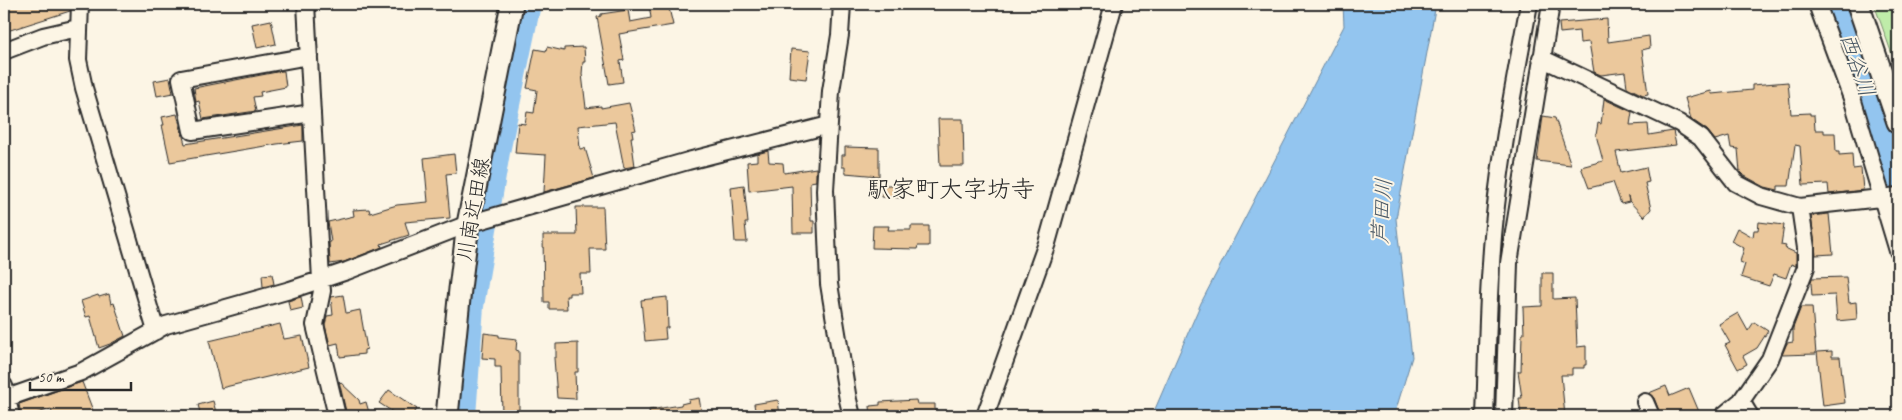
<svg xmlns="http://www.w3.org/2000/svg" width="1902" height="420" viewBox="0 0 1902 420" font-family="Caveat,'Klee One',sans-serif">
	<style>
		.green { fill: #bfeca9; stroke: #758c6a }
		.water { fill: #93c5ef; stroke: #6987a1 }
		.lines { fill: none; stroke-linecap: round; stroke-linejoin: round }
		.river { stroke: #93c5ef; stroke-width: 24 }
		.building { fill: #ebc89c; stroke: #2b2b2b }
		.minor-casing { stroke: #2b2b2b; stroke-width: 20 }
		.major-casing { stroke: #2b2b2b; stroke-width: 25 }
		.minor { stroke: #fcf5e5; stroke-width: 16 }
		.major { stroke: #fcf5e5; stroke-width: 21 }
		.labels { text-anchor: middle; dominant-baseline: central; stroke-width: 4; stroke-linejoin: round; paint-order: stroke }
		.street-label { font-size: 21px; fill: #2b2b2b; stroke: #fcf5e5 }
		.water-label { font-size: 22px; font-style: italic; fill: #4a5966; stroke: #fcf5e5 }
		.quarter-label { font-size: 24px; fill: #2b2b2b; stroke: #fcf5e5 }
	</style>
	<rect width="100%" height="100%" fill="#fcf5e5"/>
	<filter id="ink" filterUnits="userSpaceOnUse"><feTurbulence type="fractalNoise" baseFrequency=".02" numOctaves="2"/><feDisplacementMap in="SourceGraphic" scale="10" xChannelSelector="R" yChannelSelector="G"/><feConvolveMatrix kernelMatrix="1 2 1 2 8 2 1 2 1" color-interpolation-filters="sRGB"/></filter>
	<g filter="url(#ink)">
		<path class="green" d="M1874,4H1898V71Z"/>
		<path class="water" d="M1343,4H1436L1396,219L1412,357L1394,416H1152L1201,303L1344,26Z"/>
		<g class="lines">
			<path class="river" d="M1836,4L1898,182
				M464,416L472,306L498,152L529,4"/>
		</g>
		<path class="building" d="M4,4H70V11L4,32Z
			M649,4H668L673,25L619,34L624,60L620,61L623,82L609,84L597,17L601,16V14L628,10L630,22L651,18Z
			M1607,19L1608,42L1649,36L1650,48L1642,50L1648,94L1643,95L1627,87L1625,72L1601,75L1594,72L1589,42L1580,43L1579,31L1560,33L1559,23Z
			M271,20L276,44L257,48L252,24Z
			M547,47L564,51V48L584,47L585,62H583L582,74L586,108L601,106V108L629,103L636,130L632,131L633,137H631L635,166L624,168L615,122L578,126L580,149L585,148L594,178L544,192L546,155L515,153L518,123L525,124L527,112L534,113L537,90L527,88L535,49L546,51Z
			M791,49L810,51L806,79L789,77Z
			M282,71H284L286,87L260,92L261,96L253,97L256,111L203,119L199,101L196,102L194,88Z
			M170,78L173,93L157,96L154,81Z
			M1788,82L1791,114L1810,113V115H1814L1815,130H1824V133H1835L1836,152H1839V155L1852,154L1853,169L1861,168L1863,190L1829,194L1828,184L1803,185L1800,146L1795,145L1789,186H1778V190L1765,187L1743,175L1740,172L1738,149L1731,148L1729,136L1715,140L1707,130L1691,119L1685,98L1711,91L1712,94L1752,90V85Z
			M1604,99L1632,112L1630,125L1648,124L1649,135L1673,131L1676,145L1616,152L1621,173L1646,167L1649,182L1645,183L1651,209L1644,217L1629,201L1628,196L1629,202L1621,204L1613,182L1589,188L1581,167L1603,161L1596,135L1598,123L1601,124Z
			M177,114L185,144L303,125V141L277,144L170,162L162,125H164L162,117Z
			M1543,116L1555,118L1571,165L1537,161Z
			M938,119H963L964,166H940Z
			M845,147L879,148V176L845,173V167H842V155H845Z
			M768,151L769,162L783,163L784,173L816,168V181L810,182L811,221H814V233H793L792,186L749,191L747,162L757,161V154Z
			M454,154L456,173L446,174L450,218L405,222L409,235L381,244L382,247L344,262L330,264L329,242H331L328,222L354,216L353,210L369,209L370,213L397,205L428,202L424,158Z
			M744,185L748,223H745L747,242H735L731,187Z
			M882,185H903V198L882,197Z
			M576,207H603L605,249H590L591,274H580L581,293H569V296H566L567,309H549V302H544L543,235H577Z
			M1829,214L1833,254L1816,255L1811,216Z
			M1759,222L1784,225L1781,245L1786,246L1785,248L1796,253V266L1791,264L1786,278L1774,274L1769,286L1741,277L1745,264L1740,262L1744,248L1731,241L1737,228L1753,237L1754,230H1758Z
			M873,226H889L888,230H911V226H929V246H918L917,249L872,248Z
			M1542,273H1553V299L1575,298L1577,347L1586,346V365H1584V368H1572V375H1561L1565,416H1553V414L1521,416L1519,398H1522L1518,371H1521L1522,334H1524L1523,307L1542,306Z
			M272,274L274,284L263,287L262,275Z
			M1846,277L1849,303L1856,302L1857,319L1837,321L1835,295L1812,296L1811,283L1812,278Z
			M109,294L111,304L114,303L125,336L110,344L99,348L90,316L86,317L81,301L98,295L99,297Z
			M343,295L346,313L360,310L367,349L364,350V354L340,357L338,343L330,345L325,325L327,316L333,315L331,297Z
			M301,297L303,308L290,311L288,301Z
			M667,297L668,328H665L666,339L645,341L641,300Z
			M1801,307H1812L1816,354L1782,355L1787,343L1793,342V328Z
			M1738,313L1748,331L1754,322L1768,331L1757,348L1743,356L1747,364L1738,369L1725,345L1730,343L1719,324Z
			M280,324L284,339L302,336L309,367L221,388L209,341Z
			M484,333L499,335V337L517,339L516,350L519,351V416H502L501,367H495V359L482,358Z
			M578,343V372H575L576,399L557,398L554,358H556V344Z
			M1832,351V357H1840L1845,403L1823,406L1817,352Z
			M339,381L359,400L360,404L366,402L370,416H347Z
			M82,382L95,416H53L51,409L28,416H21L19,404Z
			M1666,386L1670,396L1689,388L1700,414L1694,416H1661L1654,398L1649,393Z
			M389,390L417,409L412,416H399L379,403Z
			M699,398L702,415L650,416L649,410L681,405V404L689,402L688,400Z
			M778,400L780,416H756L754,404Z
			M916,400L917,404H935V416H871L870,406L880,405V402Z
			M213,401L217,416H201L198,405Z"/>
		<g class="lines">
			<g class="minor-casing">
				<path id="minor" d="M80,4L78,60L84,88L156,331
					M306,4L321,280L322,291L315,325L337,416
					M842,4L840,35L831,91L825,190L829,284L848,400L852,416
					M1817,4L1853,101L1898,251
					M4,51L43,36L78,28
					M309,56L181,79L192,131L312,113
					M1541,58L1679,123L1701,138L1736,183L1761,196L1800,207L1898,196
					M4,386L11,416
					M4,399L81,372L166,325L290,290L347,271L468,224L688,161L829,125
					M1741,401L1750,416
					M1645,402L1651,416
					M985,416L1047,243L1114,4
					M1485,416C1487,366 1487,315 1491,264C1496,176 1513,90 1529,4
					M1504,416L1509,263L1551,4
					M1723,416L1741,401L1770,359L1806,267V248L1800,207"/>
			</g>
			<g class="major-casing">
				<path id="major" d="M1858,4L1898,122
					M447,416L460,289L468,224L512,4"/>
			</g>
			<use href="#minor" class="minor"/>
			<use href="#major" class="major"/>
		</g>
	</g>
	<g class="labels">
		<g class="street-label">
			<text transform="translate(473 209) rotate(-80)">川南近田線</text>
		</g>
		<g class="water-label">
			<text transform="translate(1857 65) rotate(71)">西谷川</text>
			<text transform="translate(1382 211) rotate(-86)">芦田川</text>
		</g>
		<g class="quarter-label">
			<text x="951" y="189">駅家町大字坊寺</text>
		</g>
	</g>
	<rect width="1902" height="420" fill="none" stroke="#fcf5e5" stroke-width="20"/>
	<rect x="10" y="10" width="1882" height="400" fill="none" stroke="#2b2b2b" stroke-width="2" filter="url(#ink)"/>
	<path d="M30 382v8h101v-8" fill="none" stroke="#2b2b2b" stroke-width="2.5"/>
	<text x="38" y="382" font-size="15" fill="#2b2b2b" stroke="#fcf5e5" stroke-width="4" paint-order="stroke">50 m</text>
</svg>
